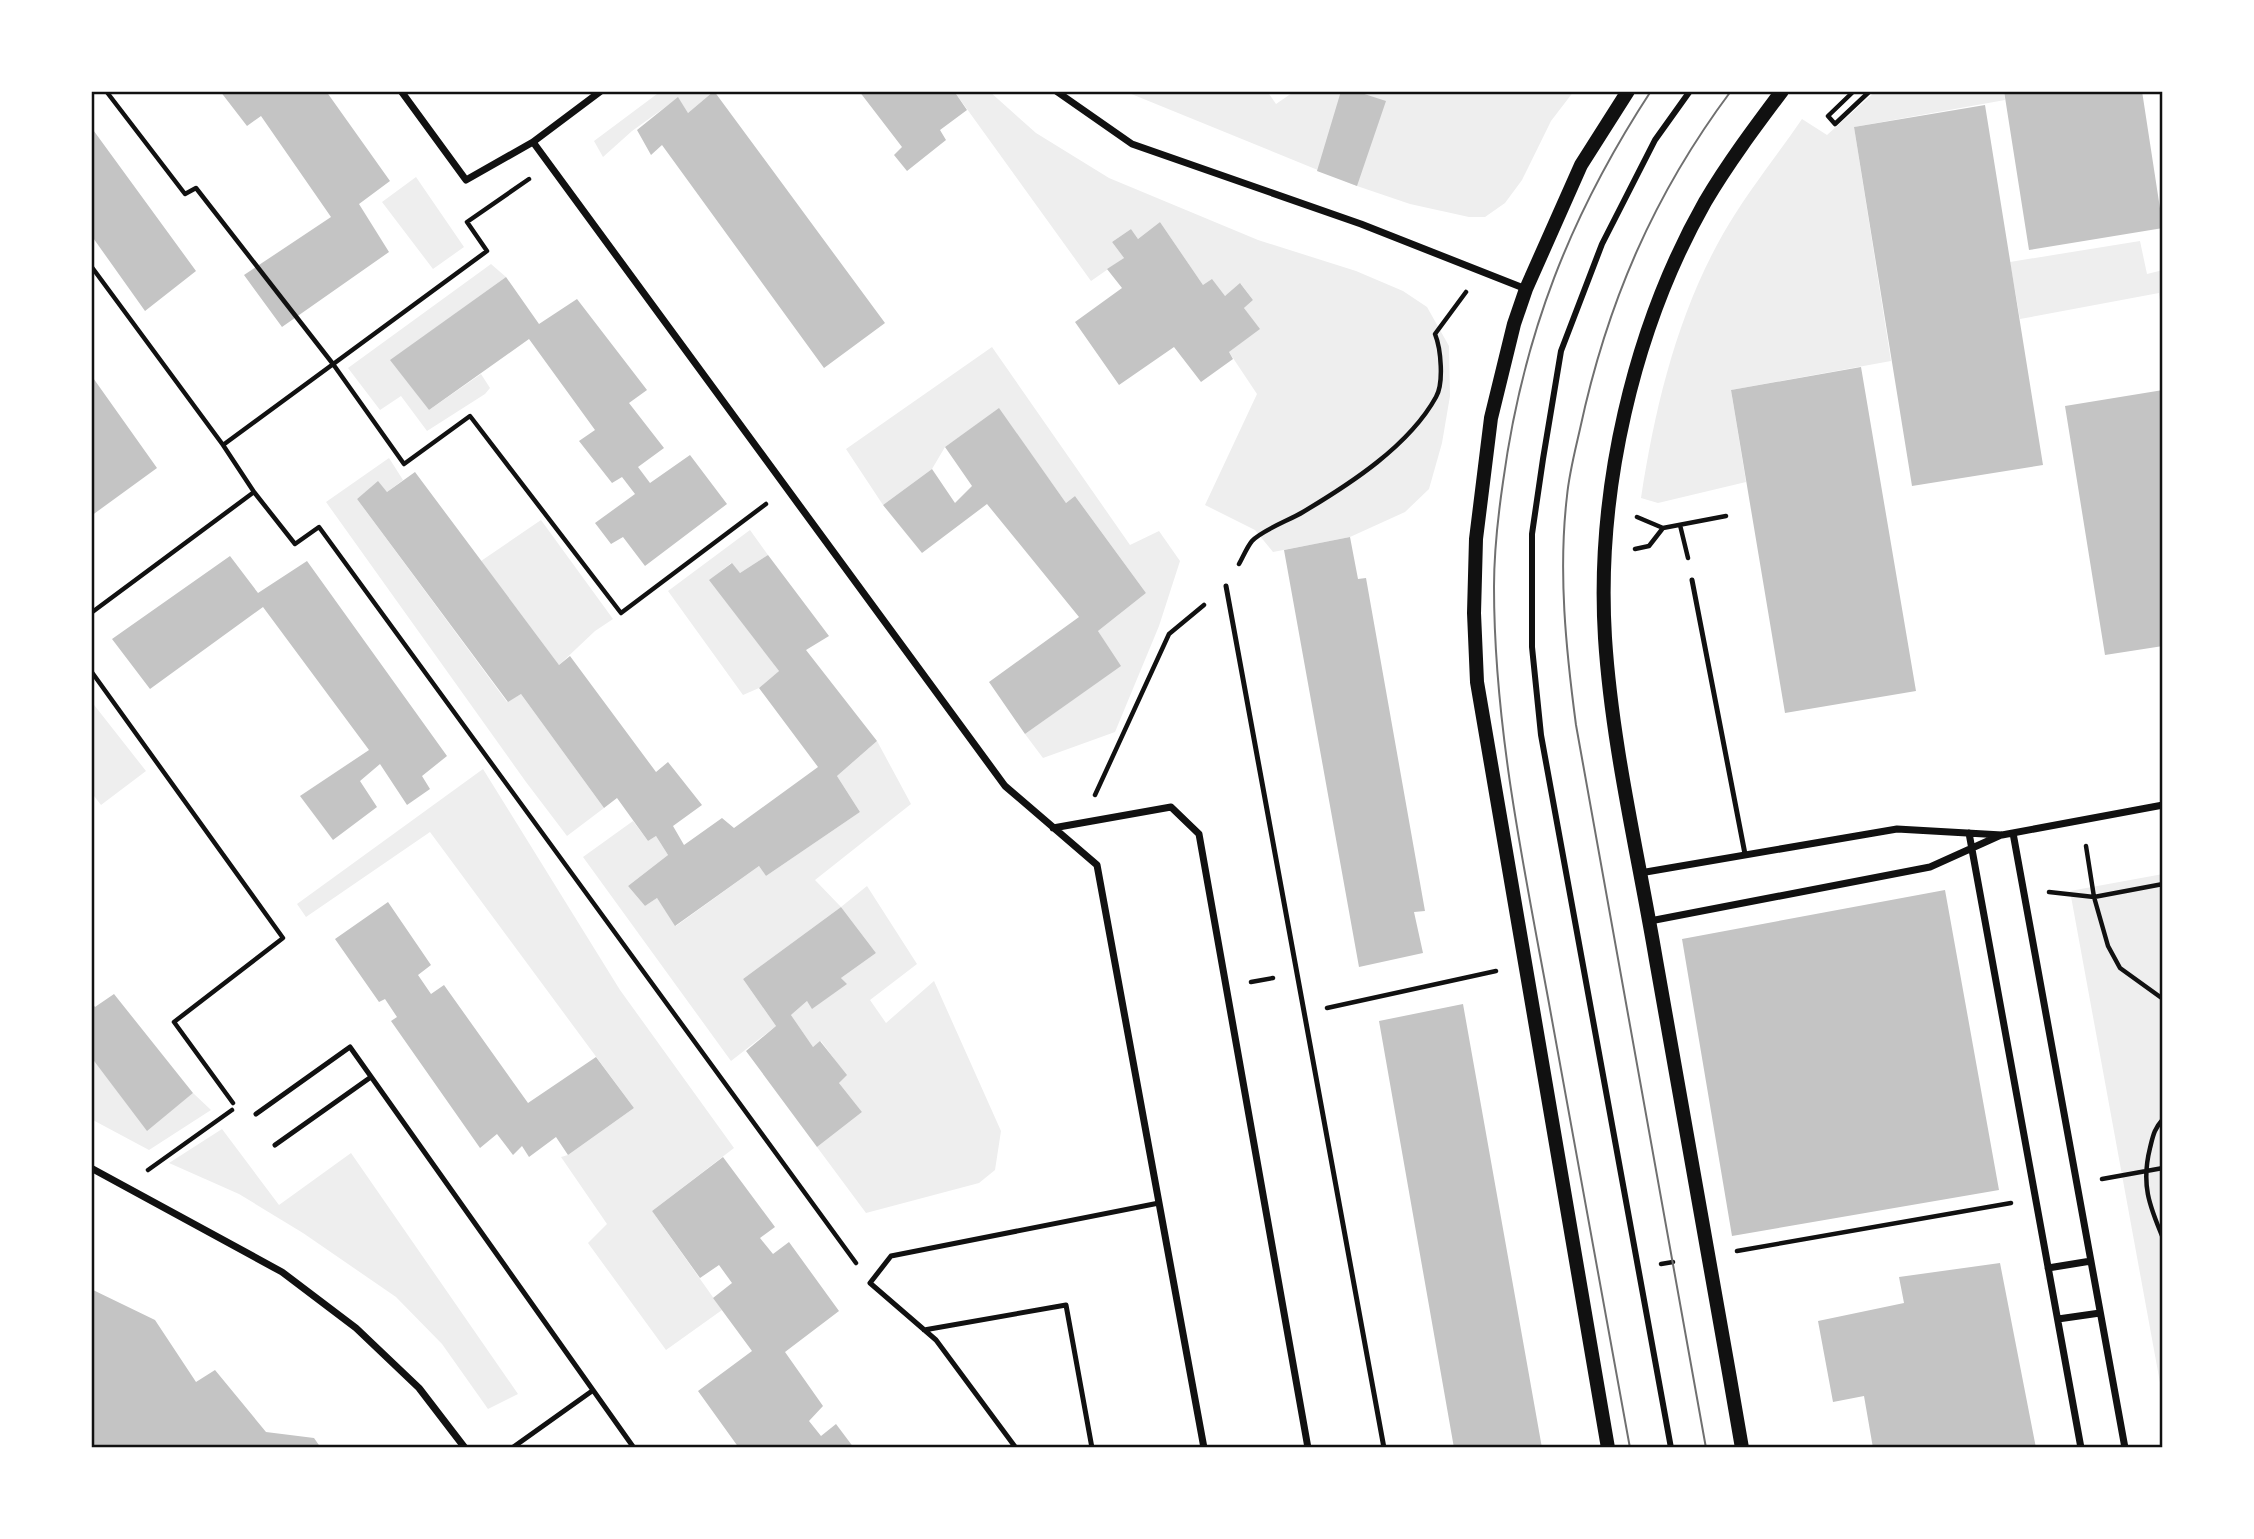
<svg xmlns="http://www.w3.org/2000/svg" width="2254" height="1539" viewBox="0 0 2254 1539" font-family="'Nunito Sans',sans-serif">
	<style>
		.green { fill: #eee }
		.building { fill: #c4c4c4 }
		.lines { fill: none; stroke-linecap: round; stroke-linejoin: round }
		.path { stroke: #111; stroke-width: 4.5 }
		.service { stroke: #111; stroke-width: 5 }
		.pedestrian { stroke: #111; stroke-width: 6 }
		.minor { stroke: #111; stroke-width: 7 }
		.secondary { stroke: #111; stroke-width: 14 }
		.tram { stroke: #707070; stroke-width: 2 }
		.neatline { fill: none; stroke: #111; stroke-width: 2.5 }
	</style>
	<rect width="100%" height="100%" fill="#fff"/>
	<path class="green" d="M661,91H714L688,113L678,98L632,131L603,157L594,141Z
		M954,91H989L1036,133L1109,178L1258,240L1356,271L1403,291L1427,307L1449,346L1450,396L1442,443L1429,489L1405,512L1350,537L1273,552L1255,530L1205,505L1257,394L1229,352L1259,329L1244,308L1253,300L1241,284L1225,296L1203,285L1160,222L1138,239L1131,229L1112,242L1124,258L1091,281Z
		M1124,91H1267L1276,104L1295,91H1574L1551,121L1522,180L1505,203L1485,217H1469L1410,204L1357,186Z
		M1876,91H2004L2005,100L1854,127L1891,361L1731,390L1746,482L1658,503L1641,498C1655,407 1677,315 1723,234C1746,194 1776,157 1802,119L1827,135Z
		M416,177L464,247L433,269L382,202Z
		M2140,241L2147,274L2163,270V320L2159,293L2020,319L2010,262Z
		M491,264L506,277L391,360L429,410L481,374L490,388L485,394L427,431L401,396L380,410L348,368Z
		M992,347L1130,545L1159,531L1180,561L1159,626L1115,732L1043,758L1025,734L1120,666L1098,631L1146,593L1075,496L1066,503L999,409L945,447L932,469L883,505L846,449Z
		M389,458L403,480L387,492L378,482L357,499L507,702L521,694L604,808L567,836L526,782L326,502Z
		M541,520L613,619L595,631L559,665L481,561Z
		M750,530L768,555L740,573L731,563L710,580L779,671L759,688L743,695L668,591Z
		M91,701L146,771L101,805L91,792Z
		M877,741L911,804L815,880L841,907L867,886L917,964L870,1000L886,1023L934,981L1001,1131L995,1170L979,1183L866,1213L817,1147L862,1112L839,1083L846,1075L821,1041L813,1047L791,1015L807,1001L813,1008L846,984L841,978L876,953L841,907L743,979L776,1026L731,1061L583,857L633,821L648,841L656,836L668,855L628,886L645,906L657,898L676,926L759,866L766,876L860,812L837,776Z
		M483,769L620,990L734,1148L652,1211L722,1310L666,1350L588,1243L607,1224L561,1157L568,1155L634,1108L430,832L306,917L297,904Z
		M2163,874V1399L2070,891Z
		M91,1057L147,1130L193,1093L211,1110L149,1150L91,1119Z
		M222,1129L279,1205L351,1153L518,1394L488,1409L442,1344L396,1297L303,1233L239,1194L169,1163Z"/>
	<path class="building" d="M220,91H326L390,181L359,204L389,252L282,327L244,275L331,217L261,116L247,126Z
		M714,91L885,323L824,368L662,145L651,155L637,130L678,97L688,113Z
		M859,91H954L967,110L940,130L946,140L907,171L894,155L902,147Z
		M1341,91H1355L1386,101L1357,186L1317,171Z
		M2004,91H2142L2163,228L2029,250Z
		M1985,105L2043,465L1912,486L1854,127Z
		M91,127L196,271L145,311L91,235Z
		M1160,222L1203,285L1212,279L1225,296L1240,283L1253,300L1244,308L1260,329L1229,352L1233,359L1201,382L1174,347L1119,385L1075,322L1122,288L1107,269L1124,258L1112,242L1131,229L1138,239Z
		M506,277L539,324L577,299L647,390L629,403L664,448L638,467L650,483L690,455L727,504L645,566L623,537L611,544L595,523L635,494L622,477L612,483L579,441L595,430L529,339L429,410L390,360Z
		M1861,367L1916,691L1785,713L1731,390Z
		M91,375L157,468L91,516Z
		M2163,390V646L2105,655L2065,406Z
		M999,408L1066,503L1075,496L1146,593L1098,631L1121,666L1025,734L989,682L1079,617L987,504L922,553L883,505L932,469L955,503L972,486L945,447Z
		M415,472L559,665L570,656L656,772L668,762L702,805L673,826L684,845L722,818L734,828L818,767L759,688L779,671L709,580L732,563L740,573L768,555L829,636L806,650L877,741L837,776L860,812L766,876L759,866L675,926L657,898L645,906L628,886L668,855L656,836L648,841L617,798L604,808L521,694L508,702L357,499L378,481L387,492Z
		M1350,537L1358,579L1366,578L1425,911L1414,912L1423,953L1359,967L1284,550Z
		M230,556L258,593L307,561L447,756L422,776L430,789L407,805L380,764L360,781L377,807L333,840L300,796L369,750L263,607L150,689L112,639Z
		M1945,890L1999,1190L1732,1236L1682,939Z
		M388,902L431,965L418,975L431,994L444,985L528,1103L596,1057L634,1108L568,1155L556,1137L529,1157L522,1146L513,1155L497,1134L480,1148L391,1021L397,1017L385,999L379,1002L335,939Z
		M841,907L876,953L841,978L847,984L812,1009L807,1001L791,1015L813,1047L820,1041L847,1075L839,1083L862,1112L817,1147L746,1051L776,1026L743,979Z
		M114,994L193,1093L147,1131L91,1057V1002L95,1007Z
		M1463,1004L1542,1448H1454L1379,1021Z
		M723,1157L775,1227L760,1238L773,1254L789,1242L839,1311L785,1352L823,1406L809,1421L821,1436L836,1424L854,1448H739L698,1391L752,1351L713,1298L732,1283L719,1265L700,1278L652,1211Z
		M2000,1263L2036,1448H1873L1864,1396L1833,1402L1818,1321L1904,1303L1899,1277Z
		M91,1289L155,1320L196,1382L215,1370L266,1432L314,1438L321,1448H91Z"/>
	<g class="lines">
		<path class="path" d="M106,91L185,194L196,188L333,364L404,464L470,416L621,613L766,504
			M1854,91L1828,116L1835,124L1870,91
			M91,266L223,445
			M254,492L295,544L319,527L856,1263
			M1637,517L1663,528
			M1680,525L1688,558
			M1635,549L1649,546L1663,528L1726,516
			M1239,564C1243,557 1247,547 1252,541C1262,530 1290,520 1303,512C1350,484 1409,446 1436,397C1444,383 1441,349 1435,334L1466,292
			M91,613L254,492L223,445L487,251L467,222L529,179
			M91,671L283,938L174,1022L233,1103
			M1095,795L1169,634L1204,605
			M2163,884L2094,897L2108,946L2120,968L2163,999
			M2049,892L2094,897L2086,846
			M1251,982L1273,978
			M1327,1008L1496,971
			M2163,1119C2154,1129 2153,1136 2150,1148C2141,1184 2149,1205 2163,1238
			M148,1170L232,1110
			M2102,1179L2163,1168
			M1737,1251L2011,1203
			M1661,1264L1673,1262
			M2161,1448H2163"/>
		<path class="service" d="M1692,580L1745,854
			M1226,586L1384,1448
			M256,1114L350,1047L634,1448
			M275,1145L371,1077
			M924,1330L1066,1305L1092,1448
			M512,1448L592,1391
			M1016,1448L936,1340L870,1283L891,1256L1159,1203"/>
		<path class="pedestrian" d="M1671,1448L1541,735L1532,647V534L1543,459L1561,351L1602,244L1655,140L1690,91"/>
		<path class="minor" d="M401,91L466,180L533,142L601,91
			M1056,91L1132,144L1361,224L1526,289
			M533,142L1005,786L1097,865L1204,1448
			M1053,828L1171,807L1199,834L1308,1448
			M1969,833L2081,1448
			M2013,833L2125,1448
			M1640,873L1897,829L2002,835L2163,805
			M1650,921L1930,867L2001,835
			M91,1168L282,1272L356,1328L419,1388L465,1448
			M2048,1268L2091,1261
			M2058,1319L2100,1313"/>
		<path class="secondary" d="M1608,1448L1477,682L1474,613L1476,539L1491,418L1514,324L1526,289L1581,165L1628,91
			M1742,1448C1714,1285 1685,1122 1656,960C1638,853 1612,746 1605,638C1596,492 1633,329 1705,202C1728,163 1755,127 1782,91"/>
		<path class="tram" d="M1630,1448C1602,1298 1575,1148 1548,998C1523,863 1494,725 1494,587C1494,552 1498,516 1503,482C1523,335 1570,215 1651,91
			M1706,1448L1576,725C1566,650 1558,572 1567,496C1569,474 1575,451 1580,429C1607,303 1654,194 1731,91"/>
	</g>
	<rect width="2254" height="1539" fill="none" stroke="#ffffff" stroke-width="186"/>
	<rect x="93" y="93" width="2068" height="1353" class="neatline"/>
</svg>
